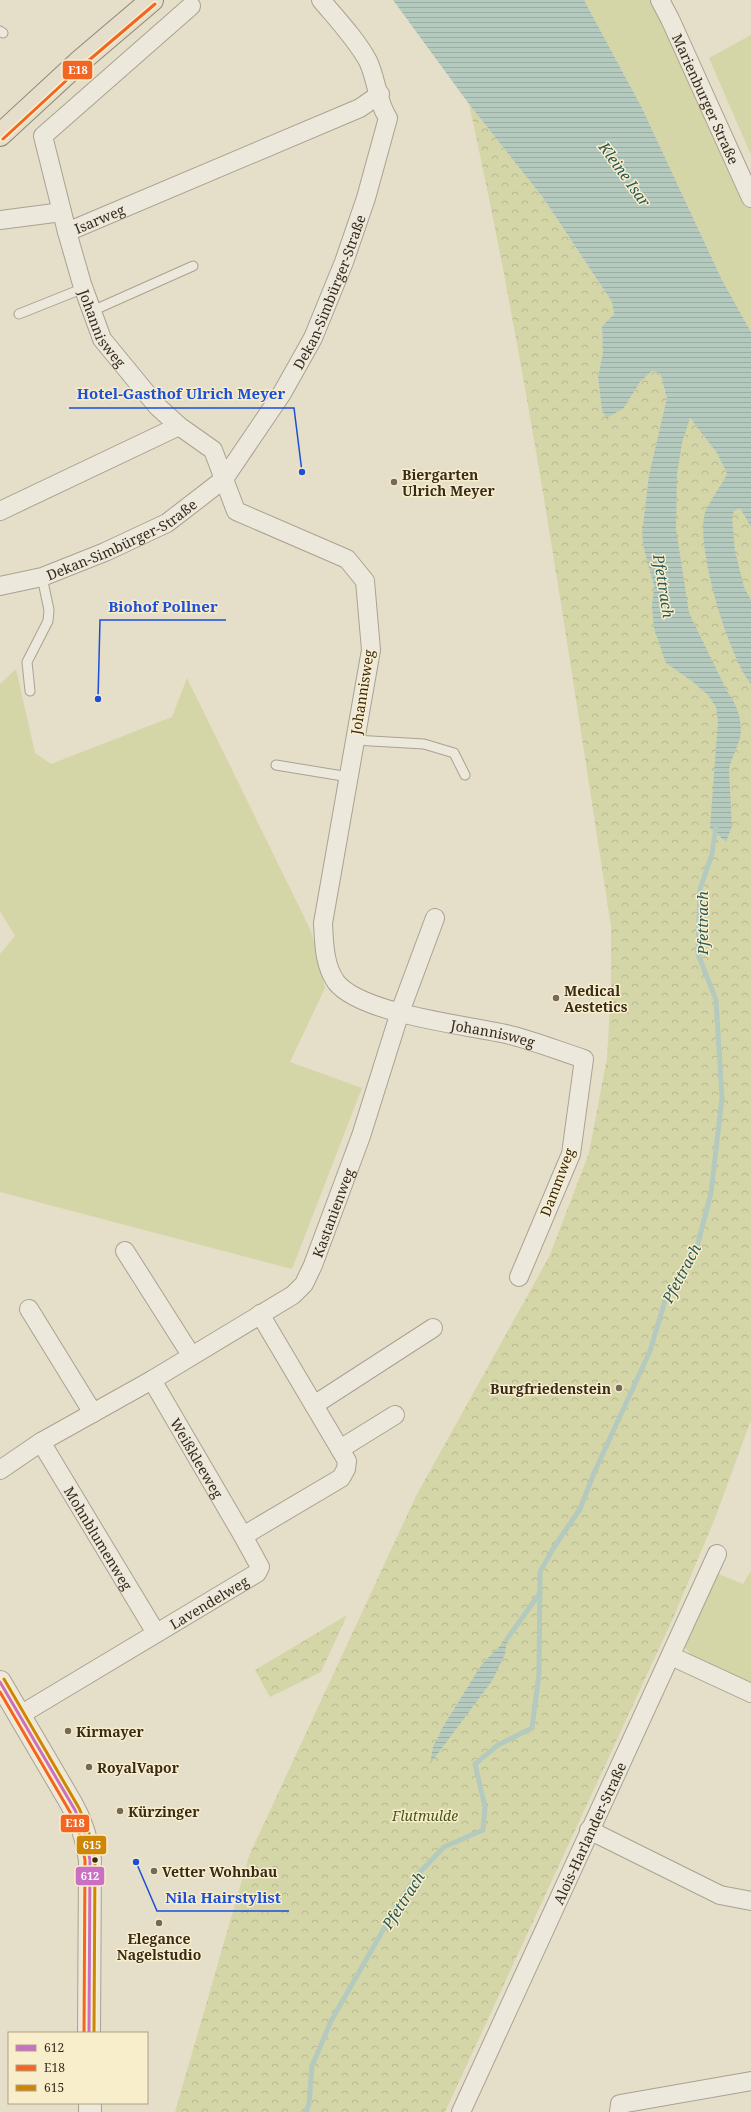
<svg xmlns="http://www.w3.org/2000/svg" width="751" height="2112" viewBox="0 0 751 2112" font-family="'Noto Serif',serif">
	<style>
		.green { fill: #d4d6a8 }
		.park { fill: url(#park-crowns) }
		.water { fill: url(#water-rules) }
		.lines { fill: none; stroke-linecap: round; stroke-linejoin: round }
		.stream { stroke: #b5cabe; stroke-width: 5 }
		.service-casing { stroke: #a9a292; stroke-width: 11 }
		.minor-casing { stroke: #a9a292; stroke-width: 20 }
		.tertiary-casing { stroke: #a9a292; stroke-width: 24 }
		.primary-casing { stroke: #8f8779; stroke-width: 24 }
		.service { stroke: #ece8db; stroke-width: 9 }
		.minor { stroke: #ece8db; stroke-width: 18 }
		.tertiary { stroke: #ece8db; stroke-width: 22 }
		.primary { stroke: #e4decb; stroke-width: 22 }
		.bus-1-casing { stroke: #f9eecb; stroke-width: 6 }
		.bus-2-casing { stroke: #f9eecb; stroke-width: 6 }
		.bus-3-casing { stroke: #f9eecb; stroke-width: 6 }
		.bus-1 { stroke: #ca70c4; stroke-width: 3 }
		.bus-2 { stroke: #f26522; stroke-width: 3 }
		.bus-3 { stroke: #cd8606; stroke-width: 3 }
		.poi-dot { fill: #756957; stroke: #f9eecb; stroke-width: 1.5 }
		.bus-dot { fill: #382a1a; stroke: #f9eecb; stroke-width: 1.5 }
		.labels { text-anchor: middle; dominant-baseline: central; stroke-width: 3; stroke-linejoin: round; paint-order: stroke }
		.street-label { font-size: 14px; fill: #382a1a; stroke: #f9eecb }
		.poi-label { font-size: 14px; font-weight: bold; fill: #382a1a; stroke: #f9eecb; text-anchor: start }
		.park-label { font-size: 14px; font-style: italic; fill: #46561e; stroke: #f9eecb }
		.water-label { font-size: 15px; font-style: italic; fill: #275959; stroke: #f9eecb }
		.leader { fill: none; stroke: #1d4ed8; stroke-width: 1.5 }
		.callout-dot { fill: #1d4ed8; stroke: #f9eecb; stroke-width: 1.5 }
		.callout-label { font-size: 15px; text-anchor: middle; font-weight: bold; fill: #1d4ed8; stroke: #f9eecb; stroke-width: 3; stroke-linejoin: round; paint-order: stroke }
		.line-badge { stroke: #f9eecb; stroke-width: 1.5 }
		.badge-label { font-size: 11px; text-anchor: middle; font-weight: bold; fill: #fff }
	</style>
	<defs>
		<pattern id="park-crowns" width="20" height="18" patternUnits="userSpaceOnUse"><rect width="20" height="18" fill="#d4d6a8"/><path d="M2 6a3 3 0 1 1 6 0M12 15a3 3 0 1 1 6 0" fill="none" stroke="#b7b890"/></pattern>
		<pattern id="water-rules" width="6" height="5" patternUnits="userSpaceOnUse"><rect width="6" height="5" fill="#b5cabe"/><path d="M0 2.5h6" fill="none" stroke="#9caea3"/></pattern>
	</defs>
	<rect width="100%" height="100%" fill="#e5dec8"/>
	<path class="green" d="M584,0H658L751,198V332L722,280L642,108Z
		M751,35V155L709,58Z
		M16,669L35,753L51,764L172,717L187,678L311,931L325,988L290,1062L362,1088L292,1269L0,1192V954L15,936L0,911V684Z
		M751,1571V1686L695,1660L683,1645L714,1572L743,1584Z"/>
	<path class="park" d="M469,104L544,199L612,302L614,314L602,326L603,352L598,377L602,411L624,408L640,382L652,371L659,373L664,379V392L695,424L717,453L751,527V1420L715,1518L674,1616L445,2112H175L249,1856L416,1496L550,1255L589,1153L607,1058L611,990V926C568,651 529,375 469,104Z
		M347,1615L321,1672L270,1697L255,1670Z"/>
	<path class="water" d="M393,0H584L642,108L722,280L751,332V527L740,508L734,511L732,518L735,551L744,587L751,600V684C729,657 695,547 705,513C708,503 722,485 727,474L717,453L690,418L682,443L677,474L676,529L689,613L727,691C738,705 745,727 738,744C735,753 730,761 729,771L732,826L726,842L710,828L718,721L716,707L708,695L693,682L666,663L654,629L652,606L654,586L644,549L642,534L649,475L667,398C663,389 665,381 659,373L652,371L640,382L624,408L607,418L602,411L598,377L603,352L602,326L614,314L612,302L544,199L469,104Z
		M507,1639L505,1654L492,1681L430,1764L433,1747L444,1725L482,1664Z"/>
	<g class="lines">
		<path class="stream" d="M507,1639L540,1593
			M306,2112L309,2104L312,2066L331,2021L398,1904L419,1873L444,1847L483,1830L485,1807L475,1764L498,1745L532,1728L539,1674L540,1572L554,1547L580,1509L594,1473L650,1351L667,1294L697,1247L711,1193L722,1098L716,1000L698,954L700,889L712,854L716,827"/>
		<g class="service-casing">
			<path id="service" d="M0,31L3,33
				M92,311L193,266
				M19,314L84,288
				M30,691L27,662L48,621L49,610L42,577
				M354,740L424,744L454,753L465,775
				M276,765L349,777"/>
		</g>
		<g class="minor-casing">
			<g id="minor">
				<path id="s1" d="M660,0L670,19L751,198"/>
				<path id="s2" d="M191,6L43,136L67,232L360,108L380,94"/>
				<path d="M0,220L62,212"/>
				<path id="s3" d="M67,232L82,284L102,339L157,406L179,426L213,450L236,511L347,559L365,581L371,650L323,923C324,942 324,965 336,982C361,1014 466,1025 506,1034C532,1040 559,1051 584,1059L571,1154L519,1277"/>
				<path d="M0,511L179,426"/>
				<path id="s4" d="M0,586L42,577L105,552L167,523L224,479L281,395L313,338L344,262L366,198L388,118C377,102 377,80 368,61C356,39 337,19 321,0"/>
				<path d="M125,1251L191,1355"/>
				<path d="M29,1309L93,1413"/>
				<path id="s5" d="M152,1380L243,1536"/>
				<path d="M314,1405L433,1328"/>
				<path id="s6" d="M41,1442L156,1633"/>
				<path d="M340,1449L395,1415"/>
				<path id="s7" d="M0,1470L41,1442L152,1380L293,1295L304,1284L313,1265L361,1136L400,1012L435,918"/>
				<path d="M671,1656L751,1693"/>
				<path id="s8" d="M20,1715L257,1573L260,1567L243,1536L341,1478L346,1469L347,1461L260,1314"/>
				<path d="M589,1830L720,1895L751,1901"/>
				<path id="s9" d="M461,2112L717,1554"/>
				<path d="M619,2112L620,2104L751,2081"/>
			</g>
		</g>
		<g class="tertiary-casing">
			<path id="tertiary" d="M0,1682L71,1803C82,1822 87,1839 90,1860L89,2033
				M90,2112V2103"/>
		</g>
		<g class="primary-casing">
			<path id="primary" d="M0,135L78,63L152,0"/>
		</g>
		<use href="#service" class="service"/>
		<use href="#minor" class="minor"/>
		<use href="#tertiary" class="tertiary"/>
		<use href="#primary" class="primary"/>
		<g class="bus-1-casing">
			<path id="bus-1" d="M0,1682L75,1810L84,1831L90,1860L89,2033"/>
		</g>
		<g class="bus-2-casing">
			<path id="bus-2" d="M3,139L81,67L155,4
				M0,1692L70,1812L79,1832L85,1860L84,2033"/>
		</g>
		<g class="bus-3-casing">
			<path id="bus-3" d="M4,1679L79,1808L88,1829L95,1860L94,2033"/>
		</g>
		<use href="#bus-1" class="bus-1"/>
		<use href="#bus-2" class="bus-2"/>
		<use href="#bus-3" class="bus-3"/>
	</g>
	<g class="poi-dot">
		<circle cx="394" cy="482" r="4"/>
		<circle cx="556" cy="998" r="4"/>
		<circle cx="619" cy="1388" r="4"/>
		<circle cx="68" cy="1731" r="4"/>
		<circle cx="89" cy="1767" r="4"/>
		<circle cx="120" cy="1811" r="4"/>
		<circle cx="154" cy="1871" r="4"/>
		<circle cx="159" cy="1923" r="4"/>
	</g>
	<circle class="bus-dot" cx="95" cy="1860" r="3.5"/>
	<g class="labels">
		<g class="street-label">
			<text stroke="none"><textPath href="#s1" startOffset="109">Marienburger Straße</textPath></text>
			<text stroke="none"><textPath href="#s2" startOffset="331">Isarweg</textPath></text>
			<text stroke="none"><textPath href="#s4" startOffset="467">Dekan-Simbürger-Straße</textPath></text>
			<text stroke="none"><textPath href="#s3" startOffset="103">Johannisweg</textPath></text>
			<text stroke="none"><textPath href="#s4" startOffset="131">Dekan-Simbürger-Straße</textPath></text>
			<text transform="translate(362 692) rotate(-81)">Johannisweg</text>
			<text stroke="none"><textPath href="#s3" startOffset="1060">Johannisweg</textPath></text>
			<text transform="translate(557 1182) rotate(-69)">Dammweg</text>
			<text stroke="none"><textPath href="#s7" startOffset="434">Kastanienweg</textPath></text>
			<text stroke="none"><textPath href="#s5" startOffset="90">Weißkleeweg</textPath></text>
			<text stroke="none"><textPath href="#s6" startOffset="112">Mohnblumenweg</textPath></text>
			<text stroke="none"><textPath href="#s8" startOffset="220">Lavendelweg</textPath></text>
			<text stroke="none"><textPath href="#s9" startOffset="307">Alois-Harlander-Straße</textPath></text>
		</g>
		<g class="poi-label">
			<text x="402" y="474">Biergarten<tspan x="402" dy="16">Ulrich Meyer</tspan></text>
			<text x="564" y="990">Medical<tspan x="564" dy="16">Aestetics</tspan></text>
			<text x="611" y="1388" text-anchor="end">Burgfriedenstein</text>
			<text x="76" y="1731">Kirmayer</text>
			<text x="97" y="1767">RoyalVapor</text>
			<text x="128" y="1811">Kürzinger</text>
			<text x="162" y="1871">Vetter Wohnbau</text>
			<text x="159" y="1938" text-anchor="middle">Elegance<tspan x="159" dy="16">Nagelstudio</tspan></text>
		</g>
		<g class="park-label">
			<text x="425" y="1815">Flutmulde</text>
		</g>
		<g class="water-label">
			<text transform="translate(625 174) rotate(54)">Kleine Isar</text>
			<text transform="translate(664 586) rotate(81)">Pfettrach</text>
			<text transform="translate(702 923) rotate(-90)">Pfettrach</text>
			<text transform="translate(681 1273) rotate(-62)">Pfettrach</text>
			<text transform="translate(403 1900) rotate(-57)">Pfettrach</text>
		</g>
	</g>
	<path class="leader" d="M302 472L294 408H69M98 699L100 620H226M136 1862L157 1911H289"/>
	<g class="callout-dot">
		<circle cx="302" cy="472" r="4"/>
		<circle cx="98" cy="699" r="4"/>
		<circle cx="136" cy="1862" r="4"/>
	</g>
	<g class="callout-label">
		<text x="181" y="399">Hotel-Gasthof Ulrich Meyer</text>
		<text x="163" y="612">Biohof Pollner</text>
		<text x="223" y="1903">Nila Hairstylist</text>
	</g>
	<g class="line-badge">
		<rect x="62" y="60" width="31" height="20" rx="4" fill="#f26522"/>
		<rect x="60" y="1814" width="30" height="19" rx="4" fill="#f26522"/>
		<rect x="76" y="1835" width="31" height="20" rx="4" fill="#cd8606"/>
		<rect x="75" y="1866" width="30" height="20" rx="4" fill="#ca70c4"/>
	</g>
	<g class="badge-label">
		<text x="78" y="74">E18</text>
		<text x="75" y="1827">E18</text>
		<text x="92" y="1849">615</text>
		<text x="90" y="1880">612</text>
	</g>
	<rect x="8" y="2032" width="140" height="72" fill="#f9eecb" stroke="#aca084"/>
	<rect x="16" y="2045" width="20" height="6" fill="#ca70c4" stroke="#aca084"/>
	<text x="44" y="2052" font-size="12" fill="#382a1a">612</text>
	<rect x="16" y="2065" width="20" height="6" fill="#f26522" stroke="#aca084"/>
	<text x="44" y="2072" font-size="12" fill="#382a1a">E18</text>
	<rect x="16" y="2085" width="20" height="6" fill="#cd8606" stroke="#aca084"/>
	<text x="44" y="2092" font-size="12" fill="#382a1a">615</text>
</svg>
